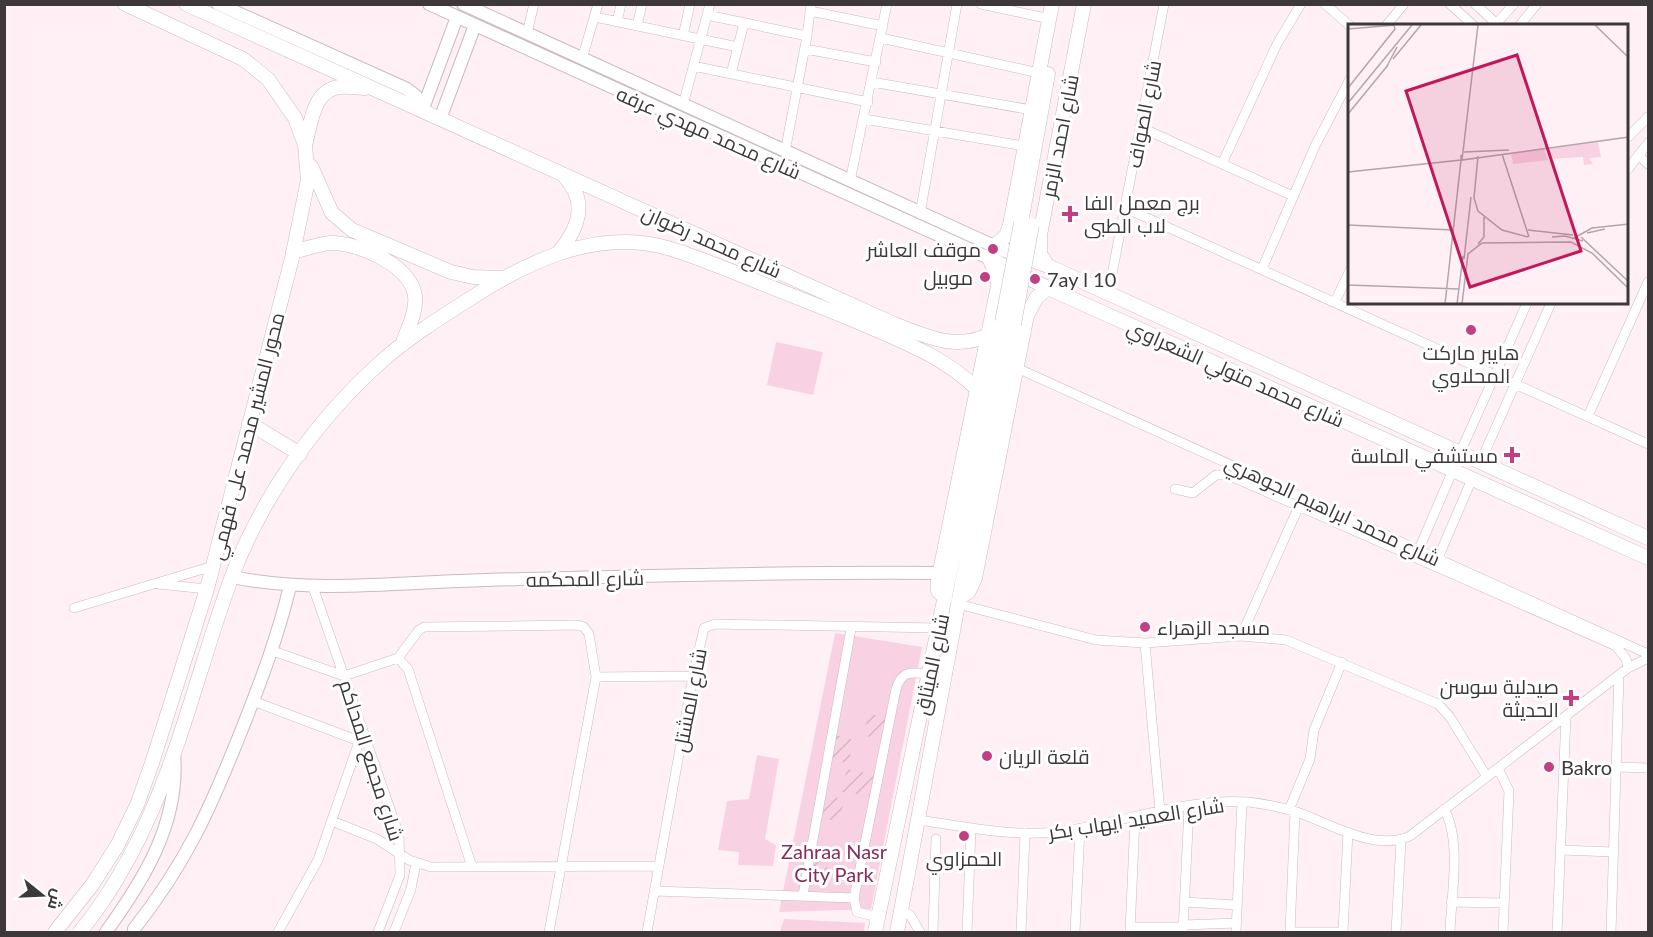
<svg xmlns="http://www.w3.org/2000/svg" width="1653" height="937" viewBox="0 0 1653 937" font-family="Lato,Cairo,sans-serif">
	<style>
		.park { fill: #f8d2e2 }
		.garden { fill: url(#garden-furrows) }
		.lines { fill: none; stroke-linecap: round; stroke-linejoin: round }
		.street-casing { stroke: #cbbac1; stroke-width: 10 }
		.secondary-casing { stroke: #cbbac1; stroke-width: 14 }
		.primary-casing { stroke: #cbbac1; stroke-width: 15 }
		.street { stroke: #fff; stroke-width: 9 }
		.secondary { stroke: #fff; stroke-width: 12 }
		.primary { stroke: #fff; stroke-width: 14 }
		.primary-bridge-casing { stroke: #cbbac1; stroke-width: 15; stroke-linecap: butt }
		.primary-bridge { stroke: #fff; stroke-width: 14 }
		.poi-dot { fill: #c23f85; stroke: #fff; stroke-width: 2 }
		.labels { text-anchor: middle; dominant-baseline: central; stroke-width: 6; stroke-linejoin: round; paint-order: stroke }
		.street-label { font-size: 20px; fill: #3f383b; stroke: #fff }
		.poi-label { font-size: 20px; fill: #3f383b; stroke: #fff; text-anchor: start }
		.park-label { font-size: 20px; fill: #882b5d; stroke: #fff }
		.inset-road { fill: none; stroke: #b2a6ab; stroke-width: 1.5 }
		.view { fill: #c2185b; fill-opacity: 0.15; stroke: #c2185b; stroke-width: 3 }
		.inset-edge { fill: none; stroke: #3f383b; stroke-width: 3 }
	</style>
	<defs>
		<pattern id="garden-furrows" width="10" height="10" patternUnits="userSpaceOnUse" patternTransform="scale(1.5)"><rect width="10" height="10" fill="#f8d2e2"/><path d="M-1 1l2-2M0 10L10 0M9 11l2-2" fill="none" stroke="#d6b5c3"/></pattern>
	</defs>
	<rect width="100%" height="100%" fill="#fef0f5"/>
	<path class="park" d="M776,342L823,352L813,395L767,385Z
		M835,633L922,647L871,909L779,912Z
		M757,755L779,759L765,839L776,845L773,866L738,865L739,852L718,850L727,801L749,799Z
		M784,919L865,923L864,932H780Z"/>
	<path class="garden" d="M868,713L886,718L883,739L864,736Z
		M836,735L853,740L849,762L830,763Z
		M847,769L876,775L871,796L841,792Z
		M825,795L844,799L840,820H819Z
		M816,855L829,857L824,886L808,890Z"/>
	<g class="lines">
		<g class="street-casing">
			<path id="street" d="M981,4L1050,19
				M1325,4L1350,26
				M1450,4L1474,26
				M1475,4L1499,26
				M810,11L883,26
				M707,15L807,36
				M595,17L738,47
				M617,22L621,4
				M637,26L642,4
				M1386,26L1404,4
				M1494,26L1514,4
				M1519,26L1537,4
				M527,33L534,4
				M683,36L690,4
				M881,38L1039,73
				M805,49L876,62
				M582,59L598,4
				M693,66L868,102
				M731,74L744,23
				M872,82L1032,110
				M683,105L710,4
				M864,119L1024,146
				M1140,127L1293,196
				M1628,137L1648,117
				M785,152L807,36L811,4
				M1638,155L1648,164
				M1222,164L1277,44L1301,4
				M1628,169L1648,143
				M850,181L887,4
				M1125,208L1648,444
				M920,214L957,4
				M1262,269L1315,146L1350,79
				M1108,295L1164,4
				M1335,302L1350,270
				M1017,368L1648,654
				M1588,416L1648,282
				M1460,453L1527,303
				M1480,463L1551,303
				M1175,489L1193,493L1216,475H1228L1616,646L1626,659L1628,668
				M1419,549L1453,470
				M1438,558L1472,479
				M158,584L207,589
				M313,587L399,835L400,875L378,932
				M958,604L1096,640L1145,643L1241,636L1286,640L1438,704L1450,717L1487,777
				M74,608L213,566
				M1241,636L1299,506
				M1145,643L1160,812
				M273,651L344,676L398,658L419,630L424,627L577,625L584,627L589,634L596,677L549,932
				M398,658L408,669L472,867
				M596,677L693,676
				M253,701L359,741
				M1618,767L1648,768
				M1498,768L1509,791L1503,932
				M1444,809C1462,840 1451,897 1450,932
				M1289,810L1310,759L1314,730L1342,662
				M919,820C967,827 1015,838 1064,831C1123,823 1189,797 1248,802C1265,804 1281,807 1297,812C1331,824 1375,852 1410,836L1628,668L1648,658
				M332,821L377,839L409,860L431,867L659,866
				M1561,850L1614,852
				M654,891L854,898
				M803,895L851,629
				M1184,902L1237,905
				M1451,902L1504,903
				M901,910L910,915L920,932
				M878,917L857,912L854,898L896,689C902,670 911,672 929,674
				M1183,925L1236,923
				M1130,927H1183
				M278,932L318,860L363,730
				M394,932L411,889L416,863
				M647,932L693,676L704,628L715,624L938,628
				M933,932L936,839
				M967,932L971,828
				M1021,932L1025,833
				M1075,932L1080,828
				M1130,932L1135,818
				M1183,932L1189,807
				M1236,932L1242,802
				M1290,932L1295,812
				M1290,932H1343
				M1343,932L1348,832
				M1396,932L1401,840
				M1557,932L1566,716
				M1611,932L1619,675"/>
		</g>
		<g class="secondary-casing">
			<path id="secondary" d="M218,4L407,89L416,96L421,111
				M429,4L989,258
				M463,4L994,246
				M422,111L457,17
				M440,119L475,25
				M232,577C316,594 401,582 486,580C637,576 788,572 939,573
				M134,929C187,862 211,807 242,729C261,681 278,636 290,586
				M106,932C145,878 180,822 174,753"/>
		</g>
		<g class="primary-casing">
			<path id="primary" d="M186,4L894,324C926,336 955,351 988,335
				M305,145C311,124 313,89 340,87C348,86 357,88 365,88
				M311,166L332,213L352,230L451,272L473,277L501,278
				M1021,223L1048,74
				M994,246L1048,266L1648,538
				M994,246L1006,236L1010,225L1052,4
				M293,252C305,249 318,244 330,243C357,242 411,265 415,296C417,312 407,330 402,345
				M558,253C578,230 589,201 564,176
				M989,258L1048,288L1648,558
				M1048,266L1040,254V235L1084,4
				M249,423L300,454
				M945,598L938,591V581L998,286L997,276L989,258
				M959,599L969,591L975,578L1027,315L1037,297L1048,288
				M55,932L92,885L117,846L137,805L152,763L207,589L292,258L308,180L305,145L295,118L268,79L243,59L125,4
				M80,932C167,824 186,702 232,576C263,495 317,419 382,361C408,338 438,319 468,300C523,264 591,230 660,246C685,252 710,263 734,272C777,290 820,306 863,324C904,342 944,357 977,389
				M875,932L1002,322
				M897,932L959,599L1014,324"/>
		</g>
		<use href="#street" class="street"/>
		<use href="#secondary" class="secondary"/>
		<use href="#primary" class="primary"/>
		<g class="primary-bridge-casing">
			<path id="primary-bridge" d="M1002,322L1021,223
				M1014,324L1032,225"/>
		</g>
		<use href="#primary-bridge" class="primary-bridge"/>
	</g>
	<g class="poi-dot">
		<path d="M1067 205h6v6h6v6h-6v6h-6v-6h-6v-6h6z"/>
		<circle cx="993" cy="249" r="6"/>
		<circle cx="985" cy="277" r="6"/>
		<circle cx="1035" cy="279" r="6"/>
		<circle cx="1471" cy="330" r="6"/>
		<path d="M1509 446h6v6h6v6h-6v6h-6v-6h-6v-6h6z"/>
		<circle cx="1145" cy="627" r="6"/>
		<path d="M1568 689h6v6h6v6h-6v6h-6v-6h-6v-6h6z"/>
		<circle cx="987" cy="756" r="6"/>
		<circle cx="1549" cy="767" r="6"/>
		<circle cx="964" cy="836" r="6"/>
	</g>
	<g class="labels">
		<g class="street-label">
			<text transform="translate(1143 114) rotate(-79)">شارع الصواف</text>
			<text transform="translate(709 132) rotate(24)">شارع محمد مهدي عرفه</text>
			<text transform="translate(1059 136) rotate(-79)">شارع احمد الزمر</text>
			<text transform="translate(712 241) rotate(24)">شارع محمد رضوان</text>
			<text transform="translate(1236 373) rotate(24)">شارع محمد متولي الشعراوي</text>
			<text transform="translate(246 436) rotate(-76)">محور المشير محمد على فهمي</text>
			<text transform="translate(1333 510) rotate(25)">شارع محمد ابراهيم الجوهري</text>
			<text transform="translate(585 578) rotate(-1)">شارع المحكمه</text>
			<text transform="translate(931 664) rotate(-78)">شارع الميثاق</text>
			<text transform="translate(689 700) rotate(-79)">شارع المشتل</text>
			<text transform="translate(372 760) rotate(72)">شارع مجمع المحاكم</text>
			<text transform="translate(1136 818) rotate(-9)">شارع العميد ايهاب بكر</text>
		</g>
		<g class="poi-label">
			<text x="1084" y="202">برج معمل الفا<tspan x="1084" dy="23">لاب الطبى</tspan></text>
			<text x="981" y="249" text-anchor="end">موقف العاشر</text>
			<text x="973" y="277" text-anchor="end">موبيل</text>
			<text x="1047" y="279">7ay l 10</text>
			<text x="1471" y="352" text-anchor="middle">هايبر ماركت<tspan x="1471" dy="23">المحلاوي</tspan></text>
			<text x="1498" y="455" text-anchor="end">مستشفي الماسة</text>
			<text x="1157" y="627">مسجد الزهراء</text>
			<text x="1559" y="686" text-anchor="end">صيدلية سوسن<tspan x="1559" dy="23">الحديثة</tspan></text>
			<text x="999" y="756">قلعة الريان</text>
			<text x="1561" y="767">Bakro</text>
			<text x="964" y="858" text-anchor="middle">الحمزاوي</text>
		</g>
		<g class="park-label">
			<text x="834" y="851">Zahraa Nasr<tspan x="834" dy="23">City Park</tspan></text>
		</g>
	</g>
	<g transform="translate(1348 24)">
		<rect width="280" height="280" fill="#fef0f5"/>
		<path d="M250,118L253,133L241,134L245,140L236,141L235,133L201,135L198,125ZM196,125L200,136L165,140L163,129Z" fill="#f8d2e2"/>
		<path class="inset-road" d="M130,1L114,136L281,113M247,1L281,34M0,5L47,1M45,35L73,1M38,44L49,23M0,64L47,5L46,1M0,79L64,1M0,90L40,41M116,128L161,126M154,130L181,213M130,132L126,174L130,187L154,206L180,213M0,148L113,136V131M0,201L105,206M180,206L225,211M239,209L257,205M204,213L217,212L235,217M233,213L281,258M226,214L244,204L281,200M130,220L136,213V193M116,235L123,173M0,261L111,265M97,280L113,136M109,280L115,232M114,280L120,230L134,219L223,218L244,229L281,265"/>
		<path class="view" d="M169,31L233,227L122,263L58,67Z"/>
		<rect width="280" height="280" class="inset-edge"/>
	</g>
	<rect width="1653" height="937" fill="none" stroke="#3f383b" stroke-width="12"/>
	<g transform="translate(42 895) rotate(108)" stroke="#ffffff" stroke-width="4.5" paint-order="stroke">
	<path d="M0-4.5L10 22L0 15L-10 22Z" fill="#3f383b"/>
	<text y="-9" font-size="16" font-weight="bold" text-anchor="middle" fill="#3f383b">ش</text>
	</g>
</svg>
